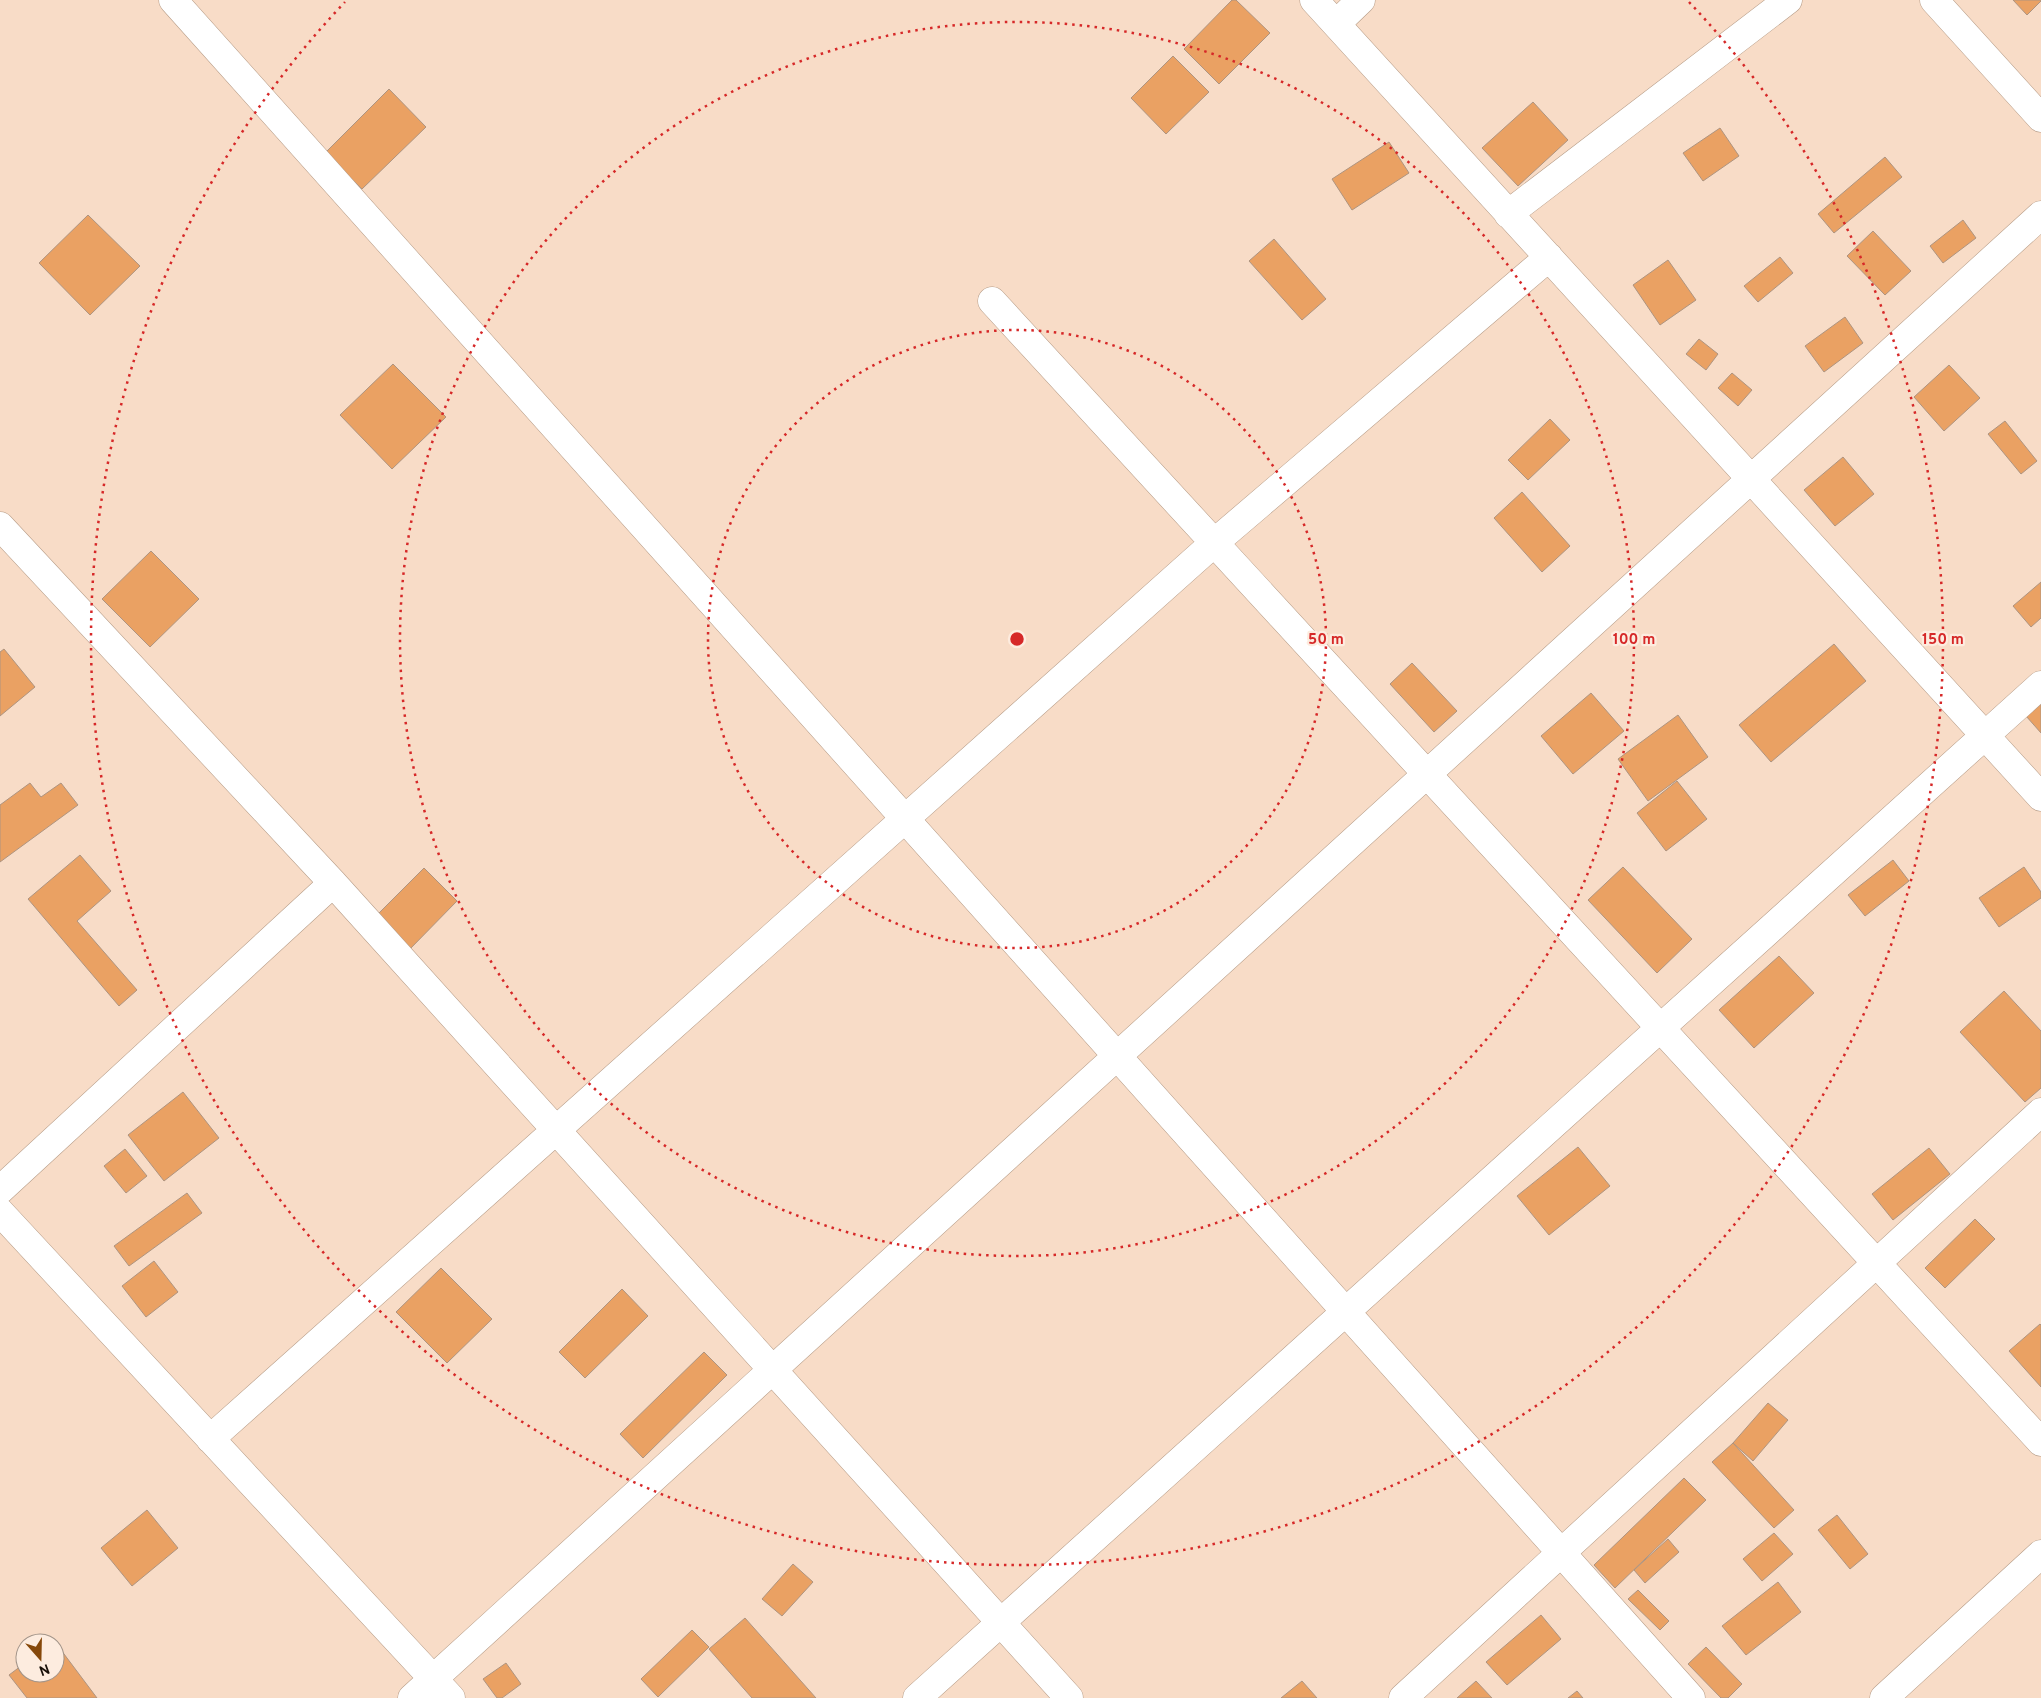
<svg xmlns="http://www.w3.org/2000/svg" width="2041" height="1698" viewBox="0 0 2041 1698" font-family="Overpass,sans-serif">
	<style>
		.building { fill: #eaa163; stroke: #ae9480 }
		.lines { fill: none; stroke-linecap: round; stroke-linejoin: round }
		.minor-casing { stroke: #b69c87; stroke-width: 29 }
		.minor { stroke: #fff; stroke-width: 28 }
		.ring { fill: none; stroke: #d62828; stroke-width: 2.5; stroke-dasharray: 2.5 5 }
		.centre { fill: #d62828; stroke: #fdecdf; stroke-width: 2.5 }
		.ring-label { font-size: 15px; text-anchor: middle; font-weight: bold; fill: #d62828; stroke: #fdecdf; stroke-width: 4.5; stroke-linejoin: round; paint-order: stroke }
	</style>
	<rect width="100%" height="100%" fill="#f8dcc7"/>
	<path class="building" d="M1232,0H1236L1270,33L1219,84L1184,49Z
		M2013,0H2041V1L2027,15Z
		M1173,56L1209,92L1166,134L1131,98Z
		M389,89L426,127L362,189L325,153Z
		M1533,102L1568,140L1518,186L1482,148Z
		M1720,128L1739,156L1703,181L1683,153Z
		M1389,142L1409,173L1352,210L1332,179Z
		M1885,157L1902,177L1834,233L1818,214Z
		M88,215L140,266L90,315L39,263Z
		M1963,220L1976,238L1943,263L1930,246Z
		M1873,231L1911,271L1885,295L1847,256Z
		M1274,239L1326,299L1302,320L1249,261Z
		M1780,257L1793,273L1758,302L1744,286Z
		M1668,260L1696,300L1660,325L1633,285Z
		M1845,317L1863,343L1824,372L1805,346Z
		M1699,339L1718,354L1706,370L1686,354Z
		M393,364L446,417L392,469L340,415Z
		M1949,365L1980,398L1944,431L1914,397Z
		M1732,373L1752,390L1738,406L1718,388Z
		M1550,419L1570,440L1528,480L1508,460Z
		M2005,421L2037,461L2021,474L1988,434Z
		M1843,457L1874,494L1835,526L1804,490Z
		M1522,492L1570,546L1542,572L1494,518Z
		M151,551L199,599L150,647L102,599Z
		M2041,582V618L2031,627L2013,606Z
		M1834,644L1866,681L1771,762L1739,725Z
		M4,649L35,687L0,716V652Z
		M1412,663L1457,711L1434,732L1390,684Z
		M1591,693L1624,731L1573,774L1541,736Z
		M2041,704V733L2026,716Z
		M1678,715L1708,757L1648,801L1618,759Z
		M1677,781L1707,819L1666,851L1637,813Z
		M30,783L41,797L61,783L78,805L0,862V805Z
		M80,855L111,891L77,921L137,990L119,1006L28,899Z
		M1893,860L1909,881L1865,916L1848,895Z
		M1623,867L1692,939L1657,973L1588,900Z
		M2024,867L2041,892V898L1999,927L1979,898Z
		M424,868L457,901L407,952L374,918Z
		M1779,956L1814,993L1754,1048L1719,1010Z
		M2004,991L2041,1031V1088L2025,1102L1960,1032Z
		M183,1092L219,1138L164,1181L128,1135Z
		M1578,1147L1610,1186L1549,1235L1517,1196Z
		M1929,1148L1950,1174L1893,1220L1872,1194Z
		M125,1149L147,1176L126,1193L104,1166Z
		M187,1193L202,1213L129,1266L114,1246Z
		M1975,1219L1995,1239L1945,1288L1925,1268Z
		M154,1261L178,1292L146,1317L122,1286Z
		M441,1268L492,1319L447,1363L396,1312Z
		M622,1289L648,1316L585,1378L559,1352Z
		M2040,1324L2041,1325V1387L2009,1351Z
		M704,1352L727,1375L643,1458L620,1434Z
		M1768,1403L1788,1420L1753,1461L1733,1443Z
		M1733,1443L1794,1510L1774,1528L1712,1462Z
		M1684,1478L1706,1500L1615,1588L1594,1565Z
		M147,1510L178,1548L132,1586L101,1548Z
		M1837,1515L1868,1554L1850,1569L1818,1530Z
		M1774,1533L1793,1554L1762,1581L1743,1559Z
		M1668,1539L1679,1552L1645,1583L1634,1570Z
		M793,1564L813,1582L782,1616L762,1599Z
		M1778,1582L1801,1612L1746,1655L1722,1626Z
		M1638,1590L1669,1621L1660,1630L1628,1599Z
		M1541,1615L1561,1639L1507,1685L1486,1662Z
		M745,1618L816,1698H752L709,1649Z
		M692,1630L709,1647L658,1697L641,1679Z
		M55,1642L97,1698H27L9,1675L25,1663V1673H55Z
		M1706,1647L1742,1684L1728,1698H1721L1688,1664Z
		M506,1663L521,1684L502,1698H497L483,1679Z
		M1302,1681L1317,1698H1281Z
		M1476,1681L1492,1698H1457Z
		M1577,1691L1583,1698H1568Z"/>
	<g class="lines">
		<g class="minor-casing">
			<path id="minor" d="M173,0L1691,1698
				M1314,0L2041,797
				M1934,0L2041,118
				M1336,24L1361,0
				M1508,214L1788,0
				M992,301L2041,1442
				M0,526L333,883L1069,1698
				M0,1190L333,883
				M0,1212L451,1698
				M210,1439L1214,543L1549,257
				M412,1698L2041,215
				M917,1698L2041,685
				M1403,1698L2041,1112
				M1884,1698L2041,1554"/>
		</g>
		<use href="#minor" class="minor"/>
	</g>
	<g class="ring">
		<circle cx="1017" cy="639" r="309"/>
		<circle cx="1017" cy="639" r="617"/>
		<path d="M1689 2A926 926 0 1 1 345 2"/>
	</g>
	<circle cx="1017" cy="639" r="8" class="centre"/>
	<g class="ring-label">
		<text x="1326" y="644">50 m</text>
		<text x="1634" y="644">100 m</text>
		<text x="1943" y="644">150 m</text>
	</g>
	<g transform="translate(40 1658) rotate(160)"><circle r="24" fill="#fdecdf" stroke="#a29489"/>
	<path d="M0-4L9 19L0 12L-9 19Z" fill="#86480a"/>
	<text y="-8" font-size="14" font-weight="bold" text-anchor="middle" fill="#191009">N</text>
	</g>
</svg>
